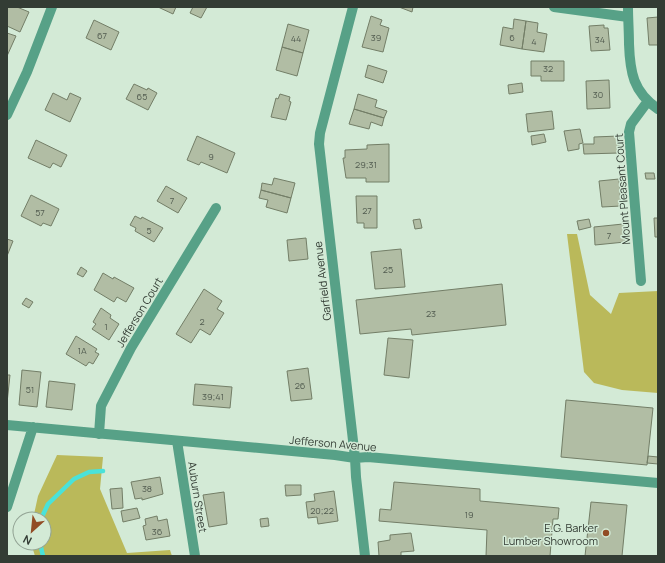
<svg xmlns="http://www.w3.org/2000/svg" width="665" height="563" viewBox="0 0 665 563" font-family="Manrope,sans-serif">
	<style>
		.green { fill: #bab95a }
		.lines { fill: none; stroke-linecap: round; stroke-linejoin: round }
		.stream { stroke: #4ae2d9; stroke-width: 4.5 }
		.building { fill: #b1bda4; stroke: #737e67 }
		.minor { stroke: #57a187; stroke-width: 10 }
		.poi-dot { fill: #924c25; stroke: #d3ead6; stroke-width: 1.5 }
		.labels { text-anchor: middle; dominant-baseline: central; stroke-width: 3; stroke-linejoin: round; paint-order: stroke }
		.number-label { font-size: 9px; fill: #525c50 }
		.street-label { font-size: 11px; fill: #333c34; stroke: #d3ead6 }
		.poi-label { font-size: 11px; fill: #333c34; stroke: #d3ead6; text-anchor: end }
	</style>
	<rect width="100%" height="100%" fill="#d3ead6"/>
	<path class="green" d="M567,234H577L590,295L611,314L619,293L658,291V393L622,390L594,383L584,372Z
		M57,455L103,457L100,489L127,553L170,550L172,556H35L31,543H44V519H33L38,496Z"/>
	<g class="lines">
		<path class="stream" d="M41,519L48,504L74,479L89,472L103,471
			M40,543L43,556"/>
	</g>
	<path class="building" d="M7,7H17L29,12L20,32L7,26Z
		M158,7H176L173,14Z
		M193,7H207L201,18L190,13Z
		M399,7H413L412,12Z
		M371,16L382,20L380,25L389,28L383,52L362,47Z
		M658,17V45H649L647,18Z
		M514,19L526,21L522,49L500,45L503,27L513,29Z
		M94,20L119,32L111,50L86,38Z
		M526,21L538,23L537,32L547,34L544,52L522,49Z
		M288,24L309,30L303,53L282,47Z
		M604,25V28H608L610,50L591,51L589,26Z
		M7,33L16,36L7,56Z
		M282,47L303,53L297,76L276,70Z
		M531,61H564V81H541V76H531Z
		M368,65L387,71L383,83L365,77Z
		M609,80L610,108L587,109L586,81Z
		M522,83L523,92L509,94L508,85Z
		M134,84L147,90L148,88L157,93L148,110L126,99Z
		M53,93L67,100L70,93L81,98L70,122L45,110Z
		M280,94L290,97L289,101L291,102L286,120L271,117L276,98L278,99Z
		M358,94L377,100L375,107L387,111L384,118L354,109Z
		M354,109L384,118L382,126L371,122L369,129L349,124Z
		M552,111L554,129L528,132L526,114Z
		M580,129L583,143L579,144V149L568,151L564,131Z
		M544,134L546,142L532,145L531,136Z
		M197,136L235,153L227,173L201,162L199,165L187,160Z
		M619,136V153L584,154L583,144H594V137Z
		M36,140L67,155L61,167L53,163L50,168L28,158Z
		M389,144V182H366V178H346L343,158H345V150L367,149V145Z
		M645,173H654L655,179H646Z
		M274,178L295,183L291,198L261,190L262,183L272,185Z
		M619,179L621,206L602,207L599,181Z
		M166,186L187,198L178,213L157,201Z
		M261,190L291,198L287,213L266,207L268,200L259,198Z
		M31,195L59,209L51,226L43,223L41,226L21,216Z
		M356,196H377V228H364V223H357Z
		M135,216L141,219L142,217L163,228L154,242L135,231L136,228L130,225Z
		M654,218H658V237H655Z
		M420,219L422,228L415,229L413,220Z
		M589,219L591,227L579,230L577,221Z
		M623,224L625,242L595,245L594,227Z
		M306,238L308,259L289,261L287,240Z
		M7,239L13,241L7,256Z
		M401,249L405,287L375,289L371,252Z
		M81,267L87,271L83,277L77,274Z
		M103,273L113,279L114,277L134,288L126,302L117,297L114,302L94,290Z
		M502,284L506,325L412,335L411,329L360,334L356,300Z
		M204,289L222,301L217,309L224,313L210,335L200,329L191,343L176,334Z
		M26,298L33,302L29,308L22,304Z
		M101,308L111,315L110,318L119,324L109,340L92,329L96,324L93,322Z
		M76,336L97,349L95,352L99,354L93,364L89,362L86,366L66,354Z
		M388,338L413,340L409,378L384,375Z
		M308,368L312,399L291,401L287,371Z
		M22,370L41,372L37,407L19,405Z
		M7,375H10L7,403Z
		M49,381L75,384L72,410L46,407Z
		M195,384L232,387L230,408L193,405Z
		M566,400L653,408L647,465L561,457Z
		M648,456L658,457V464L647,463Z
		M160,477L163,494L142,500V498L135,499L131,482Z
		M394,482L480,489V501L559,508L558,519H553L550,556H486L487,530L379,521L380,509L391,510Z
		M285,485H301V495L286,496Z
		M122,488L123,508L112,509L110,489Z
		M334,491L338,521L318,524L317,517L308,518L306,502L315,501L314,494Z
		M224,492L227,524L209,527L203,495Z
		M591,502L627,505L622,556H585Z
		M137,508L140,518L123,522L121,511Z
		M157,516L158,521L167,519L170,536L146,540L143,526L146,525L145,519Z
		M268,518L269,526L261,527L260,519Z
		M411,533L414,551L401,552V556H379L378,542L390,540V535Z"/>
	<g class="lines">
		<path class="minor" d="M353,7L320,133L319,144L355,458L356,477L365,556
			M554,7L628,17
			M628,7C628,19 629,32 629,44C630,72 633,92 658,109
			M7,115L27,72L52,7
			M641,281L629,132L631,124L648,101
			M7,425L335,455L355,458L368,457L658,483
			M99,434L101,406L103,402L131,348L216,208
			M177,441L195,556
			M7,507L33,427"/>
	</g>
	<circle class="poi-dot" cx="606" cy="533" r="4"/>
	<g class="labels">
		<g class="number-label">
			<text x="102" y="35">67</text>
			<text x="376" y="37">39</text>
			<text x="512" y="37">6</text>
			<text x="296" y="38">44</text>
			<text x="600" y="39">34</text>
			<text x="534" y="41">4</text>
			<text x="548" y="68">32</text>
			<text x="598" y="94">30</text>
			<text x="142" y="96">65</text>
			<text x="211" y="156">9</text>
			<text x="366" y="164">29;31</text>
			<text x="172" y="200">7</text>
			<text x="367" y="210">27</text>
			<text x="40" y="212">57</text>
			<text x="149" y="230">5</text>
			<text x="609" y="235">7</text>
			<text x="388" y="269">25</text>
			<text x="431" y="313">23</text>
			<text x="202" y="321">2</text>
			<text x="106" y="326">1</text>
			<text x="82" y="350">1A</text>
			<text x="300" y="385">26</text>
			<text x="30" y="389">51</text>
			<text x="213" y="396">39;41</text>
			<text x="147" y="488">38</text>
			<text x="322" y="510">20;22</text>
			<text x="469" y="514">19</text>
			<text x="157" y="531">36</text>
		</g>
		<g class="street-label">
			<text transform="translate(622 189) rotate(-94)">Mount Pleasant Court</text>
			<text transform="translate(322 281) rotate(-97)">Garfield Avenue</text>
			<text transform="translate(139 312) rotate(-59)">Jefferson Court</text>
			<text transform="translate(333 443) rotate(5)">Jefferson Avenue</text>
			<text transform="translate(198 497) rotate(81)">Auburn Street</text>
		</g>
		<g class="poi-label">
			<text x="598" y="527">E.G. Barker<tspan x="598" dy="13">Lumber Showroom</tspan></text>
		</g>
	</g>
	<rect width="665" height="563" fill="none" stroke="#333c34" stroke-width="16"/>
	<g transform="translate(32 531) rotate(207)"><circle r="19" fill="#d3ead6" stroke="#93a495"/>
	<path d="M0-3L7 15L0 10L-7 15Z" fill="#924c25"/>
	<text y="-6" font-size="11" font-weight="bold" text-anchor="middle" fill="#333c34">N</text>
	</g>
</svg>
